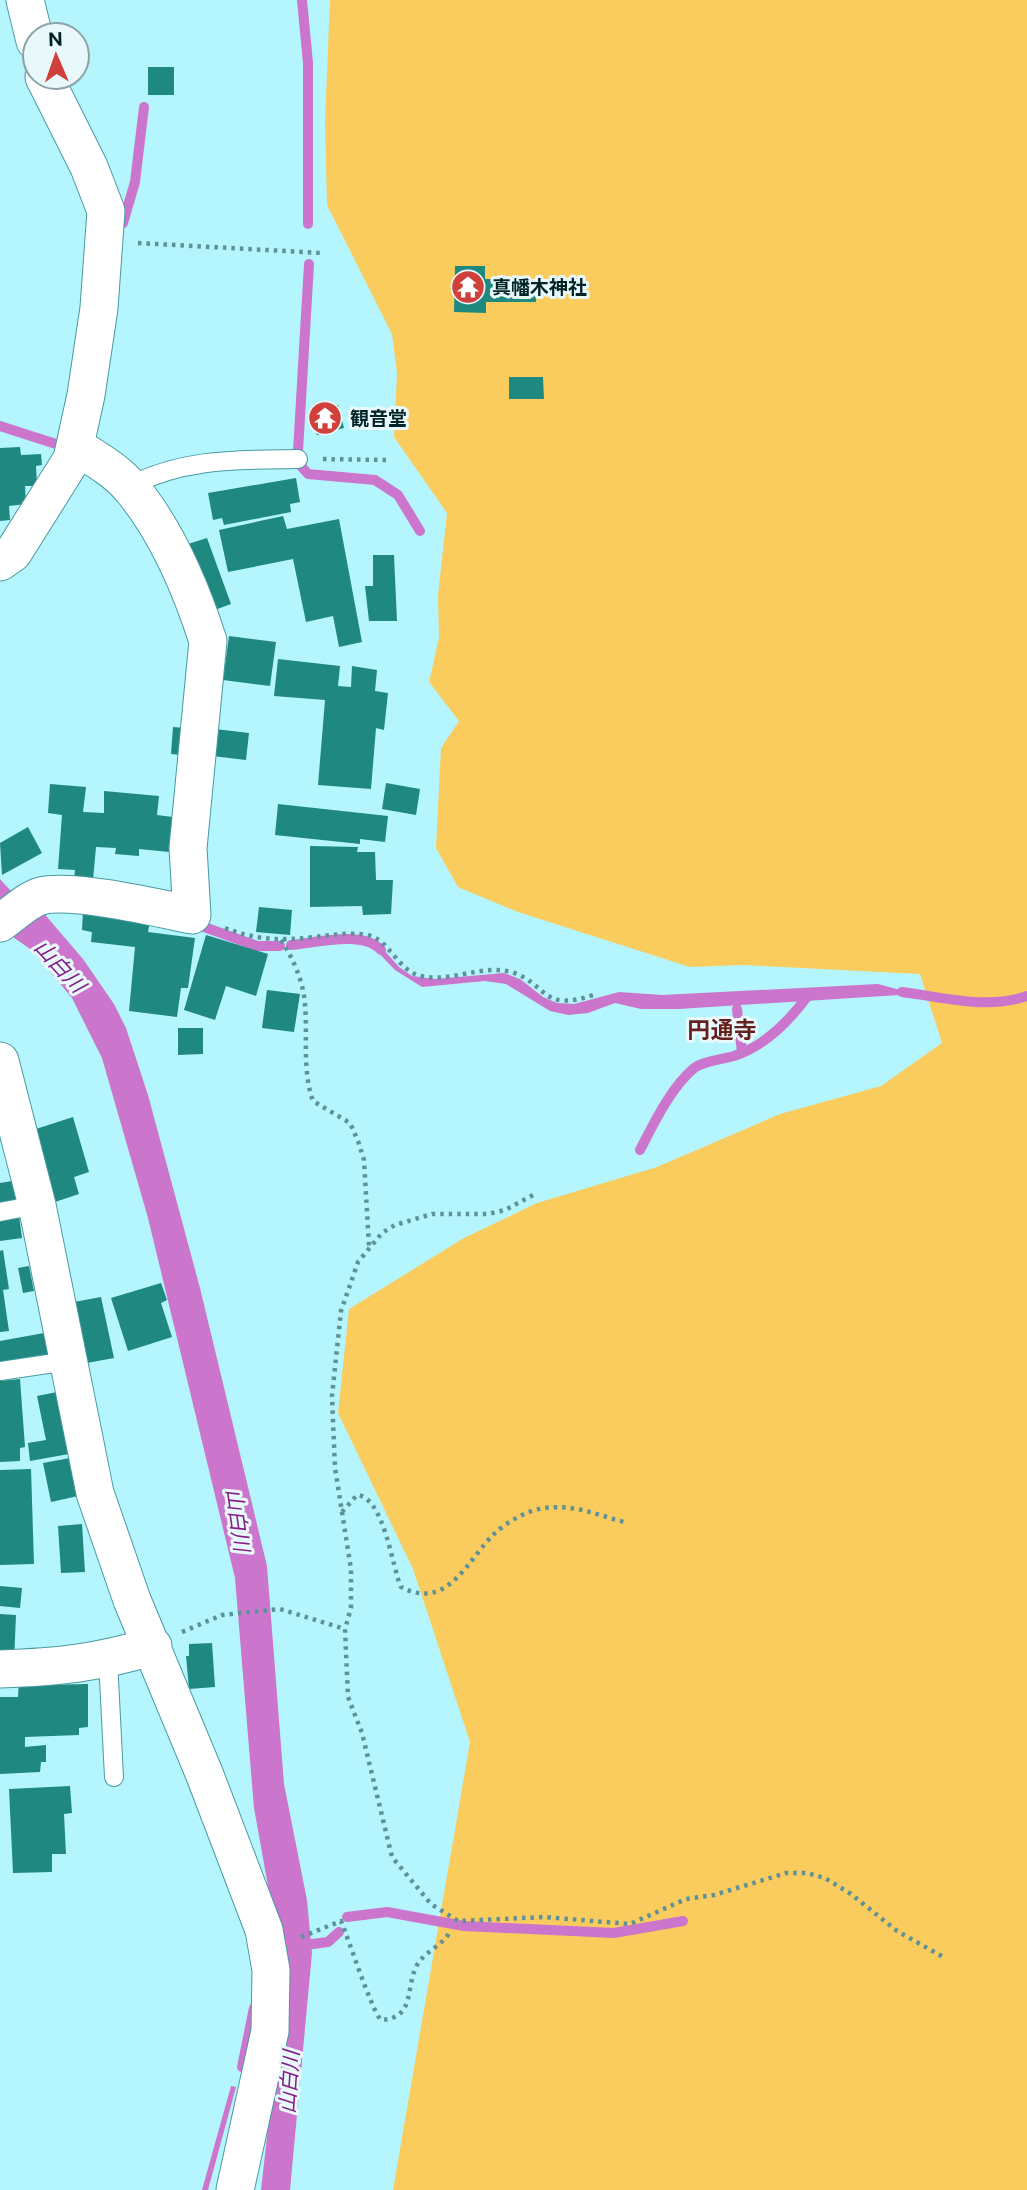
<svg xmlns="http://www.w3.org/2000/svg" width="1027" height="2190" viewBox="0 0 1027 2190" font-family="'Public Sans','Noto Sans JP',sans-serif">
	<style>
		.green { fill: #facc5e }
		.water { fill: #cb76cc }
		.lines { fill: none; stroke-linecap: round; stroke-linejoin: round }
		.stream { stroke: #cb76cc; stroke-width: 10 }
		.building { fill: #1f887f }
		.lane-casing { stroke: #489aa4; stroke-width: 20 }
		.street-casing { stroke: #489aa4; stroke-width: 39 }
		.path { stroke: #5f9198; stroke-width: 4.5; stroke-dasharray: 3.5 5; stroke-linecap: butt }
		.lane { stroke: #fff; stroke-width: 18 }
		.street { stroke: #fff; stroke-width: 37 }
		.labels { text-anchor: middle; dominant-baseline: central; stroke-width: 6; stroke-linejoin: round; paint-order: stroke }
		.poi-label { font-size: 19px; font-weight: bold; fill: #002328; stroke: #e9f9fb; text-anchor: start }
		.water-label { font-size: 21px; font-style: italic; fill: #851e88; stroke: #e9f9fb }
		.quarter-label { font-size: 23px; font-weight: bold; fill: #65201d; stroke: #e9f9fb }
	</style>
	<rect width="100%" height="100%" fill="#b5f5fe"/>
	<path class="green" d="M330,0H1027V2190H393L470,1742L413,1569L338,1413L349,1309L464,1238L537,1203L657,1167L780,1114L881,1086L942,1043L920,974L742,965L690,967L518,912L458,887L436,848L441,748L459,721L429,682L439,638L438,595L447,513L394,437L397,373L392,334L327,205L325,121Z"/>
	<path class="water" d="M0,879L9,889L41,910L83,959L114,1004L126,1028L148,1095L200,1288L267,1566L284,1784L307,1900L312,1953L290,2190H261L279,2030L272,1908L254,1808L235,1578L148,1218L102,1058L72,998L33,951L0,928Z
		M376,941L399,967L412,976L435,979L504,973L520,979L543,997L557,1003L574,1004L619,992L662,995L878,984L915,994L679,1009H641L615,1003L588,1013L568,1015L550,1011L506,984L485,981L422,987L395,970L369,943Z
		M231,2086L236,2087L208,2190H202Z"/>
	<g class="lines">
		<path class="stream" d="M302,0L308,63V224
			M123,223L135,182L144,107
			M0,426L59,445
			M298,451L309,264
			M301,466L308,474L375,480L398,495L420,531
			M193,923L257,946H280
			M291,945C315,943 363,930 381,950
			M902,992C944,997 985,1010 1027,996
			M737,1009L742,1052
			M640,1150C654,1123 670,1089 693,1069C702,1061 723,1059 734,1056C765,1046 791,1019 809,994
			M347,1917L387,1912L464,1926L614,1933L683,1921
			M297,1946L328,1942L339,1932
			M242,2067L254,2008"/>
	</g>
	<path class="building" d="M148,67H174V95H148Z
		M455,266H485V279L537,280L536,302H486V313L454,312Z
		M509,377H543L544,399H509Z
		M338,405L344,428L317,435L311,412Z
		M20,447L21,455L41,454L42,465L36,466L37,486H25L26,504L9,506L10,520L0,521V448Z
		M296,478L300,502L290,504L291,512L224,525L222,518L213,520L208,493Z
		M283,516L287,529L339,519L362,642L339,647L333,616L306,622L293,559L228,572L219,530Z
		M207,538L231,604L212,611L188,544Z
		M373,555H394L397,621H369L365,586H373Z
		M229,636L276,642L270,686L223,680Z
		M278,659L340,666L338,686L351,687L352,666L377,670L375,691L388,693L384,730L376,728L371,789L318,785L325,700L274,696Z
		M173,727L185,728L182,755L171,754Z
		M215,729L249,733L246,760L212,756Z
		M386,783L420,789L416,815L382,809Z
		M50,784L86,787L83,812L104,813V791L159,796L157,815L173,817L169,852L139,849V856L115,854L116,848L96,847L93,880L74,879L75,870L58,869L62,815L48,813Z
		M278,804L388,816L385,842L360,839V844L275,835Z
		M28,827L42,853L2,875L0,843Z
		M310,846L358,847L357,852H375L376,880H393L391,914L363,915L362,906L310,907Z
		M259,907L292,910L290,935L256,932Z
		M83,911L150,921L148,932L195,938L188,988H181L177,1017L129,1011L135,947L91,942L92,932L82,930Z
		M206,935L268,954L256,996L226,986L215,1020L184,1010Z
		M267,990L300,994L294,1032L262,1028Z
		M178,1028H203V1054L178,1055Z
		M73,1117L89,1172L74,1177L79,1194L55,1202L36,1129Z
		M12,1181L16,1202L0,1205V1183Z
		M19,1215L22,1238L0,1241V1217Z
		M3,1250L9,1289L3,1290L9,1331L0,1332V1251Z
		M29,1266L34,1291L23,1293L18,1268Z
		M161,1283L167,1300L161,1303L172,1337L128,1351L111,1298Z
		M101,1297L114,1358L87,1363L74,1302Z
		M44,1333L49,1355L0,1364V1341Z
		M20,1379L25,1447L20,1448V1461L0,1462V1381Z
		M57,1392L69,1454L30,1461L28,1443L46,1440L37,1396Z
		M70,1458L78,1496L51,1502L43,1463Z
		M31,1469L34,1564L0,1565V1470Z
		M82,1524L85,1572L61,1573L58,1526Z
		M0,1586L22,1588L20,1608L0,1606Z
		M0,1614L16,1615L14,1662L0,1661Z
		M212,1643L215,1687L189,1689L186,1656H189V1644Z
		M19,1679H46V1685L88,1684V1727L79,1728V1735L25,1737V1747L46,1745V1762H41L40,1772L0,1774V1697H18Z
		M70,1786L72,1813L64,1814L66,1854H52V1872L13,1873L9,1789Z"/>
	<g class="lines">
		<g class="lane-casing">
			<path id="lane" d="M130,486C184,458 238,460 298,459
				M0,1212L37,1205
				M0,1371L68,1361
				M108,1660L114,1777"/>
		</g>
		<g class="street-casing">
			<path id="street" d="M25,0L35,41
				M0,562L13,553L72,459L86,395L99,308L106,211L89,167L44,77
				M0,923C12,915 27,900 41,896C72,888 158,908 192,915L188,848L208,641C191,588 167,531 131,488C116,470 94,458 75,446
				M0,1061L37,1205L95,1493L132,1600L204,1773L264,1930L271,1970L270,2031L235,2190
				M0,1669C58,1667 98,1663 153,1646"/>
		</g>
		<path class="path" d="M138,243L322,253
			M323,459L389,460
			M225,928C255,940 282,941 314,937C332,935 350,932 367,935C390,939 397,971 421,976C451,983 481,964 511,972C548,983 540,1013 593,995
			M281,940C292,957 301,976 304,996C309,1032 301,1067 313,1101L350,1123L358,1141L364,1160L369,1246
			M533,1195L505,1210L488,1214H432L395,1225L382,1233L358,1262L341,1311L332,1396L335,1468L351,1569V1608L345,1629L348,1697L362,1733L392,1857L431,1904L458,1921L544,1917L630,1924L686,1899L714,1895L786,1873H807L825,1878L851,1894L897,1931L945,1958
			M342,1512L357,1495C384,1497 392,1567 401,1587C448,1612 468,1559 494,1534C507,1522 527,1510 545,1508C573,1504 598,1515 624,1522
			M182,1632L222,1615L280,1609L345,1629
			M301,1937L341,1921C349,1940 371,2009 381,2020C416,2018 405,1987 417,1965C426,1950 443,1946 451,1930"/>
		<use href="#lane" class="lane"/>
		<use href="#street" class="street"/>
	</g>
	<defs>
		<g id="temple-disc" transform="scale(1.75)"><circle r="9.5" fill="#cf403b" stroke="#e9f9fb"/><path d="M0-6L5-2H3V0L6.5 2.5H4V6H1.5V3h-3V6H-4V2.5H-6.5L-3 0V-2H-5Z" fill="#fff"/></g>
	</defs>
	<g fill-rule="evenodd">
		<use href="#temple-disc" x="468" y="287"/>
		<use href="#temple-disc" x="325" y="418"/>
	</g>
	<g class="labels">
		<g class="poi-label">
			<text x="492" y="287">真幡木神社</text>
			<text x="350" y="418">観音堂</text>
		</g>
		<g class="water-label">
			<text transform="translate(60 966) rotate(47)">山白川</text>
			<text transform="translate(238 1520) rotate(82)">山白川</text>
			<text transform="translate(289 2082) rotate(-86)">山白川</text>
		</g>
		<g class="quarter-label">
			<text x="722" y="1029">円通寺</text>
		</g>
	</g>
	<g transform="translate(56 56) rotate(358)"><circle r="33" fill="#e9f9fb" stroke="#8ca3a7" stroke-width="2"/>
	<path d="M0-5L12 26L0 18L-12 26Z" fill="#cf403b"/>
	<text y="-10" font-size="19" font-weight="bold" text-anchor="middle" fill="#002328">N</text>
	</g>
</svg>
